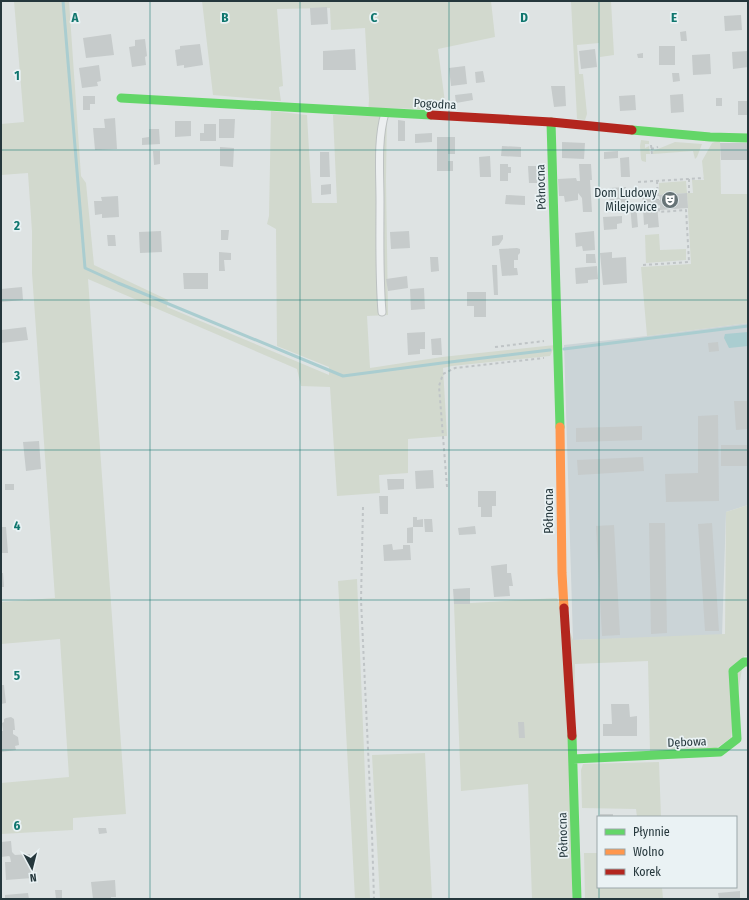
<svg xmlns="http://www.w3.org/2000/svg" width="749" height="900" viewBox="0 0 749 900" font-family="'Fira Sans Condensed',sans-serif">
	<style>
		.built { fill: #cbd4d7 }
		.green { fill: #d2d9ce }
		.water { fill: #aacdd0 }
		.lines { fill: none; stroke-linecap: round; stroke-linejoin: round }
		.stream { stroke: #aacdd0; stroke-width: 3 }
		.building { fill: #c6cbcb }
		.lane-casing { stroke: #bcc1c1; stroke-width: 9 }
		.path { stroke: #bfc4c6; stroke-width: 2; stroke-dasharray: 3 3; stroke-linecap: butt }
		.lane { stroke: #eceff0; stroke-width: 7 }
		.fast { stroke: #63d668; stroke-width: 9 }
		.slow { stroke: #ff974d; stroke-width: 9 }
		.jam { stroke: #b3261e; stroke-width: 9 }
		.grid { fill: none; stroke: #0f766e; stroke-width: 1; stroke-opacity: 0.55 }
		.labels { text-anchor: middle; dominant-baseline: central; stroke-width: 3.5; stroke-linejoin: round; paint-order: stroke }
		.street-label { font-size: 12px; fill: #25373c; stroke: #eaf2f4 }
		.poi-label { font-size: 12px; fill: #25373c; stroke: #eaf2f4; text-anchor: end }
		.grid-label { font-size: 13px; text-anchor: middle; font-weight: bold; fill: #0f766e; stroke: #eaf2f4; stroke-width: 3.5; stroke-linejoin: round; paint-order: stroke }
	</style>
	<rect width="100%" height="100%" fill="#dee3e3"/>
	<path class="built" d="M748,323V505L726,512L722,636L573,640L564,345L647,336Z"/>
	<path class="green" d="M14,1H69L81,176L86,183L94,265L168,300L167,307L329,375V367L277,346L276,229L267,224L269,216L271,111L307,115L312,203H337L333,115L368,116L369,99L365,28L331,30L330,8L277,9L283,86L279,87L281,101L213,95L202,1H491L495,37L438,49L446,110L387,108L386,180L388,315L367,316L370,368L442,357L555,345L550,356L452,366L443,368L447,436L408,439V473L379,475L380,493L337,496L330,387L301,386L297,369L88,279L126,814L73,818V830L1,834V783L69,777L60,639L1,644V602L55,598L32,273V231L28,173L1,175V124L24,122Z
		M571,1H611L614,55L600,57L599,43L577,45L579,74H583L587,114L585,120L577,119Z
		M641,140L649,141V144H645V148L649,146L650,154H646V162L642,161L641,159L640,146Z
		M720,140L721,194H748V323L647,336L641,267L691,264L687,193L659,195V183L686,181L687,193H693L692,180H704L702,161L712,143Z
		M675,142L702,144L697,157L695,159L693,151L653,154V151Z
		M659,234L660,250L686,249V260L646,263L645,235Z
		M748,505V656H744L731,738L715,749L650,752L648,661L575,664L572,899H532L528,784L461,791L454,604L557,598L573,640L725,634L726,512Z
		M357,579L370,899H355L338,581Z
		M425,753L432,899H380L372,755Z
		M659,762L661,817H637L636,809L582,808L581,770L583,764Z
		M584,853H598V887H662L663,899H585Z"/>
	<path class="water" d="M748,332V346L729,348L724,338L725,334Z"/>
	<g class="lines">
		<path class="stream" d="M63,1L85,268L118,283L343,376L442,363L550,350
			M564,349L748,326"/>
	</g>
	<path class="building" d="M327,7L328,24L311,25L310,8Z
		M741,15L742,30L725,31L724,16Z
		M686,31L687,41H681L680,32Z
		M111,34L114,55L86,58L83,38Z
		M145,39L147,56L145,57L146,65L132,67L129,47L135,46V40Z
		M200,44L203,65L184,68V65L177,66L175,50L180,49V46Z
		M659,46H675V65H659Z
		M355,49L356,70H323V51Z
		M595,49L597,67L581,69L579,51Z
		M748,51V67L733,69L732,52Z
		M643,53V58H638L637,54Z
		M710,54L711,74L693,75L692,55Z
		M99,65L101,81L97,82L98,86L82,88L79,68Z
		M465,66L467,84L451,86L449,68Z
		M483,71L485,82L476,83L475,72Z
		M672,73H679L680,81L673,82Z
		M551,86H565L566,106L554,107Z
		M472,93L473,100L456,103L455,95Z
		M683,94L684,112L671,113L670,95Z
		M635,95L636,110L620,111L619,96Z
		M83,96H95V104H90V110H83Z
		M716,98H722V106H716Z
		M738,101H748V115H738Z
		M115,118L117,149L95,150L93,128H105L104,119Z
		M219,119H235L234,138H219Z
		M398,120L405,121V141H398Z
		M175,121H191V136L175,137Z
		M204,124H216V141H200V133H204Z
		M149,129H159L160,144L142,145V138L149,137Z
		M432,133V142L415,143V134Z
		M437,137H455V154H448V161H453V171H437Z
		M562,142L585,143L584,159L562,158Z
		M720,143H747V160H721Z
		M502,146L521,147V157L501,156Z
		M220,147L234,148L233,167L220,166Z
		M153,151H160V164L154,165Z
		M618,151V158L604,159V152Z
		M320,152H329L330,177H320Z
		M490,156L491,177H480L479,157Z
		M629,157L630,177H621L620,158Z
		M500,164H508V167H511V173H508V181H500Z
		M579,164H591L592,180H590L592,212H583L582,198L578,193V200L565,202L564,196H559L558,179L576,178L577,181H580Z
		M528,166H536L537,183H529Z
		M331,184V194L321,195V185Z
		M626,187L628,207L610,208L609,188Z
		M652,191V196H657V200H660L659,195L687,193L688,208L660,210V205H657L659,227L648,228V224L644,225L642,192Z
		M506,195L525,196V205L505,204Z
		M118,196L119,217L102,218V214L95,215L94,201H102L101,197Z
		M636,203L638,227L632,228L630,204Z
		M622,216V223L617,224V229L604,230L603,217Z
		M221,230H229L228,240H221Z
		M161,231L162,252L140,253L139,232Z
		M409,231L410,248L391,249L390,232Z
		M594,231L595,250L583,251L582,246L576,247L575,233Z
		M107,235H115L116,246H108Z
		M503,235V239L499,245L492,246V236Z
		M517,248L520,249V253L518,255V260H514V268H517L518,275L502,276L499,249Z
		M219,252L231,253V260H224L225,271H219Z
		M612,252V258L626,257L627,283L603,285L600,253Z
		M586,254H595L596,263H586Z
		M430,257H438L439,271L431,272Z
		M492,265H497L498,295H494Z
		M597,266L598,279L588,280V283L576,284L575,268Z
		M183,273H208V289H184Z
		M407,276L408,288L388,291L386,279Z
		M22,287L23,300L1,302V289Z
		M424,288L425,309L411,310L410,289Z
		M467,292H486V317H474V306H467Z
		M26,327L28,340L1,343V330Z
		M425,332V349H420V354L408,355L407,333Z
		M441,338L442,355H432L431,339Z
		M718,342L719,351L709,352L708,343Z
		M734,401H748V429L736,430Z
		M718,415L719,501L666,502L665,474L698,473V416Z
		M642,426V440L576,442V428Z
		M39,441L41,469L26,471L23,442Z
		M721,445H748V466H721Z
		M643,457L644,471L578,475L577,460Z
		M433,470L434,488L416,489L415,471Z
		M387,479H404V489L388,490Z
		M5,484H14V490H5Z
		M478,491H496V506H492V517H481V507H478Z
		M379,496H388V514H380Z
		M413,517H417V520L423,519V527H413Z
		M424,519H432L433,532H425Z
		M649,523H665L667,633L651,634Z
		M712,523L719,631H705L698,524Z
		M614,525L620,635L602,636L596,526Z
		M475,526L476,534L459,535L458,528Z
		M1,527H6L8,553H1Z
		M413,527V543H407V528Z
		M392,544L393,550L403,549V545H410L411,560L384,561L383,545Z
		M507,564V573H511L513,586H509L510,596L494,597L491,566Z
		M1,573H3L4,587H1Z
		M470,588V604H454L453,589Z
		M1,685H4L6,703L1,704Z
		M611,704H629L630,717L637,716V736H603V724H612Z
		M11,717L14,719L15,730H13V734L18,737L19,745L15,746L16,750L1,752V731H3L2,723L4,722V719L6,718Z
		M518,722H524L525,738H519Z
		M600,814H613V817H600Z
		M98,828H106L107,833L99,834Z
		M11,841L12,852L15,855L30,854L32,878L6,880L5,862H11L10,857L9,856L1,857V842Z
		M115,880L116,897H111V899H93L91,882Z
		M55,890H62V899H56Z
		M740,891V899H719L718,893Z
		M28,893L29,899H5V895Z"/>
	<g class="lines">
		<g class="lane-casing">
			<path id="lane" d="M382,312C379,275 380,238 380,201C380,173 377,140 385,113"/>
		</g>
		<path class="path" d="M651,145L652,154
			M651,149L658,147
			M689,179V193
			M657,181L658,200
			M638,182L704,178
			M643,265L689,262L686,210L659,212V205
			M495,347L544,341
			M447,487L439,386L443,374L455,368L544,358
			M363,507L361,600L372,834L374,899"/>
		<use href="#lane" class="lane"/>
		<path class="fast" d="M121,98L431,115
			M551,122L560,427
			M632,130L710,137L748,138
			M572,736L577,899
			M573,759L720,752L737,739L733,671L744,662H748"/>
		<path class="slow" d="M560,427L562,573L564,608"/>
		<path class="jam" d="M431,115L551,122L632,130
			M564,608L572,736"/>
	</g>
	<path class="grid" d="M150,1V899M300,1V899M449,1V899M599,1V817M1,150H748M1,300H748M1,450H748M1,600H748M1,750H748M599,887V899"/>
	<defs>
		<g id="theatre-disc" transform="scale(0.9)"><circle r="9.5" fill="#667376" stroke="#eaf2f4"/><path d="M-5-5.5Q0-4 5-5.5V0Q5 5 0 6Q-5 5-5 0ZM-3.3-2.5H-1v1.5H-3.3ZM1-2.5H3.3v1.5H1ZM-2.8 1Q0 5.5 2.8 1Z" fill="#fff"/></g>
	</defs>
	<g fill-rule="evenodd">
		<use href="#theatre-disc" x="670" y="200"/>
	</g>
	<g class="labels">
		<g class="street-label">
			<text transform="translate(435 104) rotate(3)">Pogodna</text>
			<text transform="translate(541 187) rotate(-92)">Północna</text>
			<text transform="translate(549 511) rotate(-90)">Północna</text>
			<text transform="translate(687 742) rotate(-2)">Dębowa</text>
			<text transform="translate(563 835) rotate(-92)">Północna</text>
		</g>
		<g class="poi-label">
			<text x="657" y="193">Dom Ludowy<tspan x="657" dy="14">Milejowice</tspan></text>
		</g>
	</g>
	<g class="grid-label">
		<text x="75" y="22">A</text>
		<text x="225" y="22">B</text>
		<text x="374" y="22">C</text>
		<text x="524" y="22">D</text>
		<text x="674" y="22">E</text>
		<text x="17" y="80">1</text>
		<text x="17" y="230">2</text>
		<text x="17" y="380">3</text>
		<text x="17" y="530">4</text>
		<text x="17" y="680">5</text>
		<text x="17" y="830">6</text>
	</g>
	<rect width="749" height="900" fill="none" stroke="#25373c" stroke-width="4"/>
	<rect x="597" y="816" width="140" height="72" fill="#eaf2f4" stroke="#9ba7aa"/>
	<rect x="605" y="829" width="20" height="6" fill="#63d668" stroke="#9ba7aa"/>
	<text x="633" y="836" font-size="12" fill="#25373c">Płynnie</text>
	<rect x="605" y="849" width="20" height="6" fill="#ff974d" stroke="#9ba7aa"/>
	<text x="633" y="856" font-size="12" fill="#25373c">Wolno</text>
	<rect x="605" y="869" width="20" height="6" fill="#b3261e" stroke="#9ba7aa"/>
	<text x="633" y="876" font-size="12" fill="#25373c">Korek</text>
	<g transform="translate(32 868) rotate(173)" stroke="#eaf2f4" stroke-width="3" paint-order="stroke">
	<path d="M0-3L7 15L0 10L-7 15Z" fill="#25373c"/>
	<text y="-6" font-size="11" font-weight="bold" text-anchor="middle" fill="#25373c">N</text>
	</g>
</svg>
